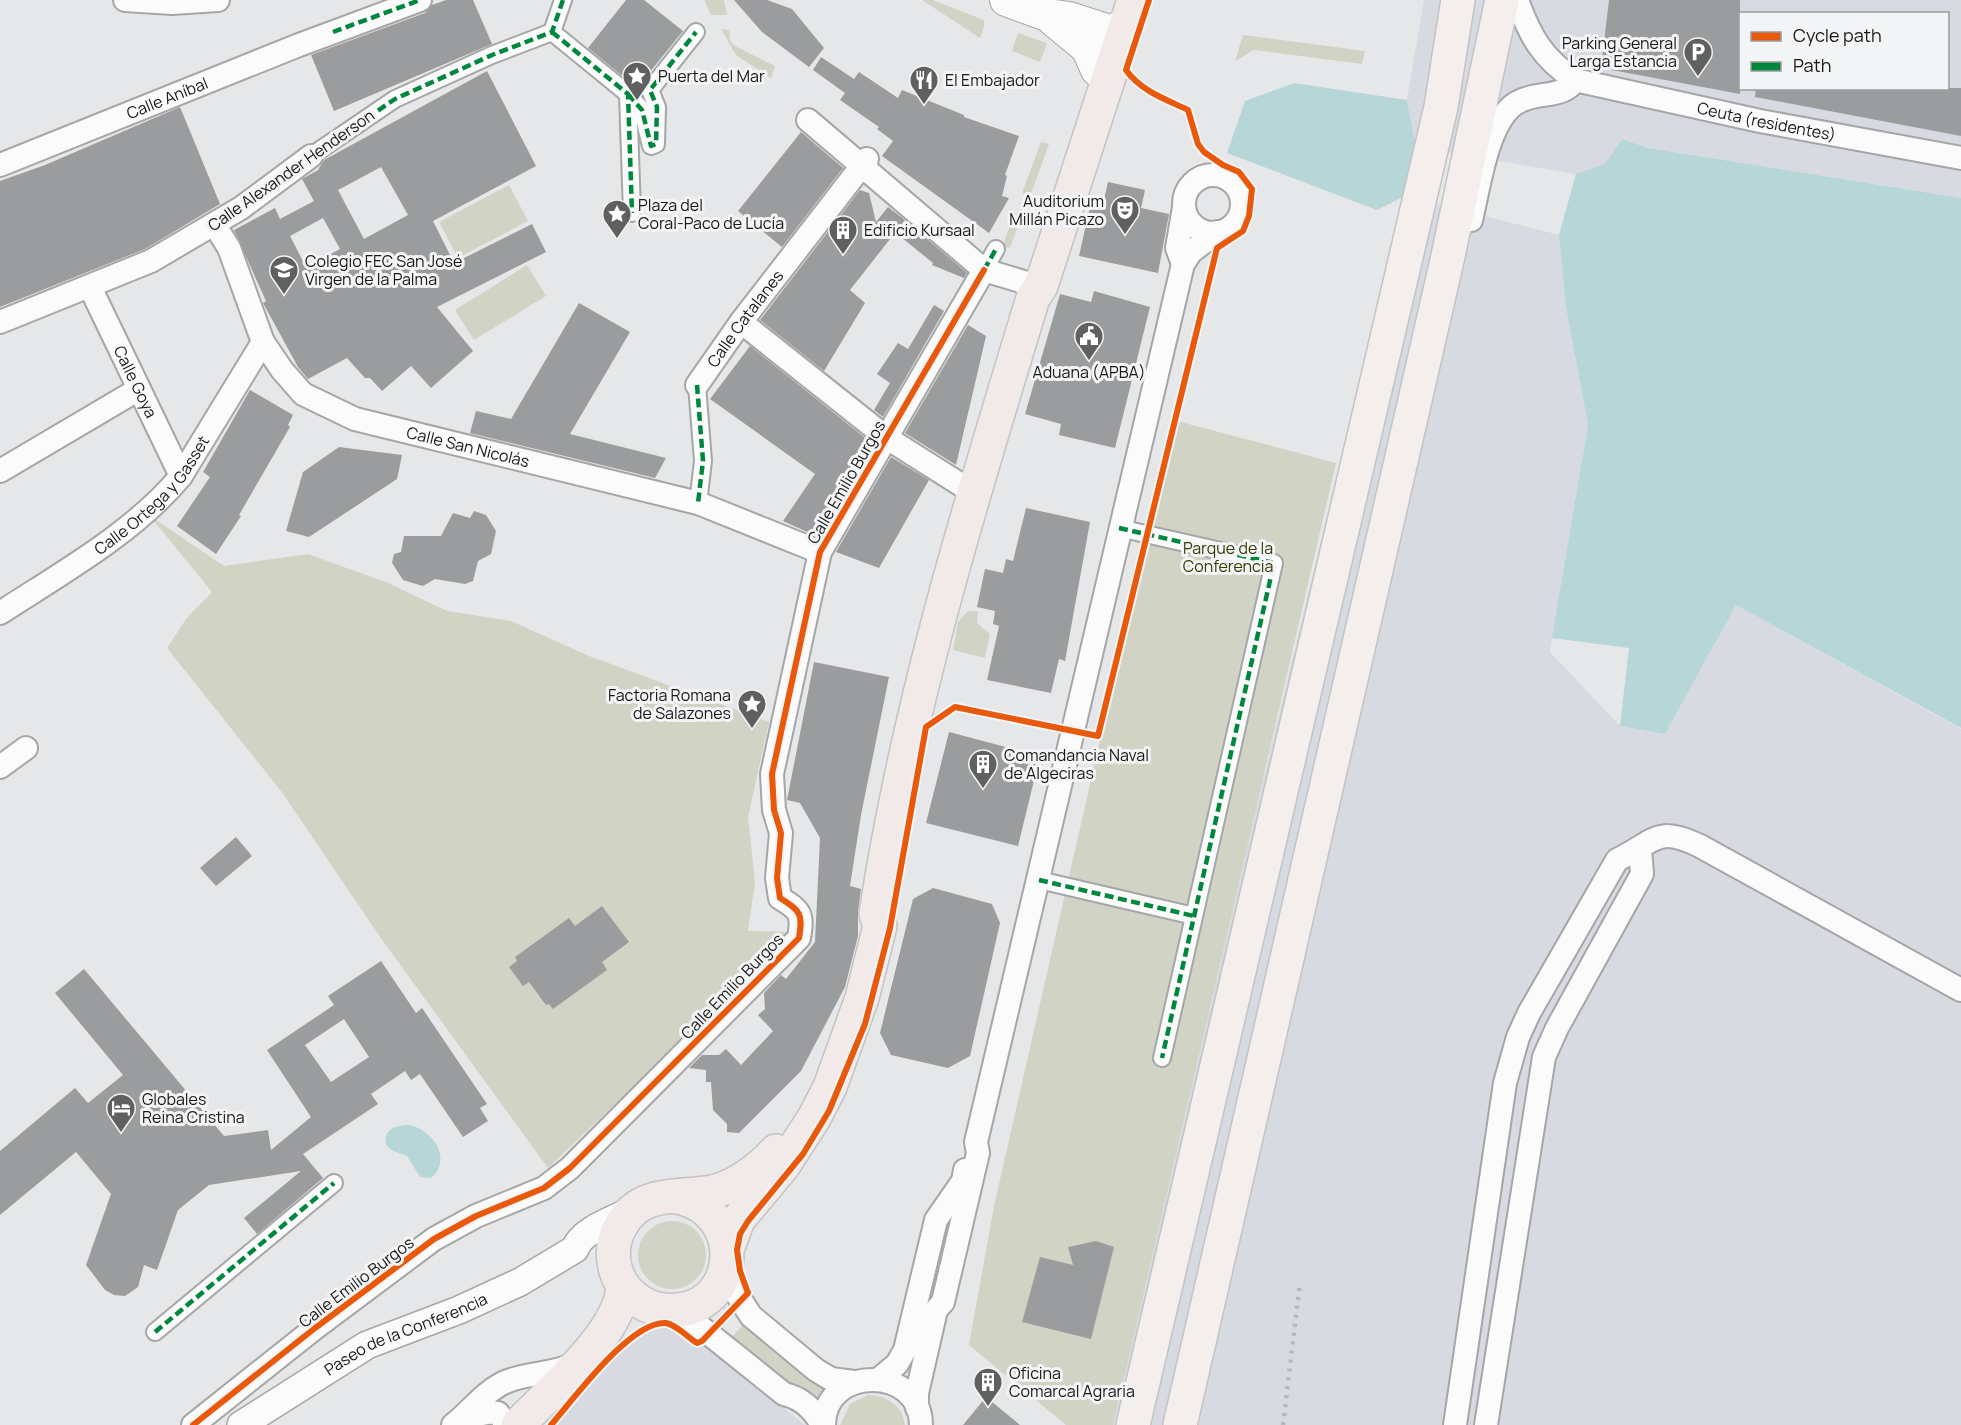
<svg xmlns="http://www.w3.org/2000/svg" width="1961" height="1425" viewBox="0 0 1961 1425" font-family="Manrope,sans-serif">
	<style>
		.built { fill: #d7dae0; fill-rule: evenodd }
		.green { fill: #d1d3c5 }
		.water { fill: #b6d6d8 }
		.pier { fill: #e6e7e8 }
		.building { fill: #9b9c9d; fill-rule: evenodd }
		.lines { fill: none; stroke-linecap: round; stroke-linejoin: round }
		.pedestrian-casing { stroke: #a5a6a7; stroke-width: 20 }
		.minor-casing { stroke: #a5a6a7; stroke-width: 26 }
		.tertiary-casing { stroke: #a5a6a7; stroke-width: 30 }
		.secondary-casing { stroke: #a5a6a7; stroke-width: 34 }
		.primary-casing { stroke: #c3c3c4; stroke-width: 36 }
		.trunk-casing { stroke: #c3c3c4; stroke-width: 36 }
		.pedestrian { stroke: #fbfbfc; stroke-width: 16 }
		.minor { stroke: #fbfbfc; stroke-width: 22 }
		.tertiary { stroke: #fbfbfc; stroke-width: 27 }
		.secondary { stroke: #fbfbfc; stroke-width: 32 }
		.primary { stroke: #f4eeed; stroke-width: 33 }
		.trunk { stroke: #f2eae9; stroke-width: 33 }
		.rail { stroke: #b6b7b8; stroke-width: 4.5; stroke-dasharray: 3 6; stroke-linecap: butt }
		.quiet { stroke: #00873e; stroke-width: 4.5; stroke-dasharray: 9 4.5; stroke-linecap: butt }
		.cycleway-casing { stroke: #f3f4f6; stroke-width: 10 }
		.cycleway { stroke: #e8590c; stroke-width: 6 }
		.labels { text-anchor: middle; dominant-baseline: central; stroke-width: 6; stroke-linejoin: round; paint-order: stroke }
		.poi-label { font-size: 16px; fill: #161717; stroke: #f3f4f6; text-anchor: start }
		.street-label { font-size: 16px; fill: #161717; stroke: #f3f4f6 }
		.park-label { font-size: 16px; fill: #383b00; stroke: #f3f4f6 }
	</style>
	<rect width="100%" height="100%" fill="#e6e7e8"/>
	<path class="built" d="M1424,0H1961V198L1648,148L1622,139L1605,164L1576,175L1559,235L1566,307L1588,425L1550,652L1620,726L1665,734L1736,605L1961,729V1425H1113L1250,833L1405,196L1416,147L1407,100ZM1740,14H1948V88H1740Z
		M658,1318L688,1330L805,1425H545L634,1330Z"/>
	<path class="green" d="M704,0H724L727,15H711Z
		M922,0H932L984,20V27L980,38Z
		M721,29L729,30L730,41L735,46L775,66L771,78L736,55Z
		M1018,33L1047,43L1040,62L1012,51Z
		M1243,35L1365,51L1362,64L1254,50L1235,61Z
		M1041,142L1049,144L1030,196L1022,193Z
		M509,185L528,221L458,258L439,222Z
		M1014,213L1022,215L1010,248L1003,246Z
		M527,265L546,296L474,340L455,310Z
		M1177,421L1336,463L1113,1425H1066L969,1345L994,1206L1147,534Z
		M150,516L224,566L308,554L388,583L447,611L511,621L589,656L769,722L748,817L755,882L748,931L788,932L747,978L548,1168L383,941L281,791L167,648L186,619L212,592Z
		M968,611H978L977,623L990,634L985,658L953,650L958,622Z
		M638 1255a34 34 0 1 1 68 0a34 34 0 1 1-68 0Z
		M743,1325L819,1385L828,1390L818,1407L732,1337Z
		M868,1395C888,1396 902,1405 905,1425H840L850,1404Z"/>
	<path class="water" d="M1294,83L1407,100L1416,148L1576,174L1605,164L1622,139L1648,148L1961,198V728L1736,605L1665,734L1620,726L1629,648L1552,638L1588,425L1566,307L1559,235L1405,196L1377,210L1227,153L1245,101Z
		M409,1125C433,1130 453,1159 431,1178L420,1177L407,1156L393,1151L386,1145C383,1129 396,1125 409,1125Z"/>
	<path class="pier" d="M1416,147L1576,174L1559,235L1405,196Z"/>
	<path class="building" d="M446,0H473L492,44L334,111L311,55L425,13L432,5Z
		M626,0H644L683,31L637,88L588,48Z
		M734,0H767L792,9L824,48L809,67L762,32Z
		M1609,0H1740V94L1601,68Z
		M821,57L854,79L859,72L898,98L902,90L964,115V117L1019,136L1005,175L1007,176L1002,196L1009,198L989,233L882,156L893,141L877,129L879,127L840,100L845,93L813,70Z
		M487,71L536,166L433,221L454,263L532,224L546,252L437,307L473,351L431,388L411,366L382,391L370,378H365L347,358L308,379L298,367L263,303L266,301L234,230L275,208L280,219L314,201L302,179L318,170L324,160ZM381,167L408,215L364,239L338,190ZM323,218L340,249L306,267L290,236Z
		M1756,88H1961V136L1755,97Z
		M180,107L220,204L145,249L0,307V181L45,165Z
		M801,132L843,168L782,247L738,211Z
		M1108,182L1145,190L1141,208L1169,214L1158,273L1079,256L1092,198L1104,200Z
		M860,190L869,193L876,222L888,207L905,220L850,290L865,303L824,371L760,320Z
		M906,221L967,273L964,278L932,265L933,263L896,233Z
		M1094,291L1150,307L1115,448L1059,435L1061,424L1025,414L1060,294L1091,302Z
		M579,303L630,332L570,434L666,458L655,478L470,433L476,411L511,419Z
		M934,305L944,311L883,417L874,410L890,383L877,374L898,343L908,349Z
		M968,325L986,336L956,465L905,433Z
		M750,346L869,441L814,535L783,521L815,474L710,399Z
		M250,390L293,415L288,425L290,427L239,515L241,516L216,554L177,526L210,477L203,472Z
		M339,447L402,455L397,479L309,537L286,531L303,472Z
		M891,457L929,480L879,568L836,552Z
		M1026,508L1090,522L1065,661L1059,659L1051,693L987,680L999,626L993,624L995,611L977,607L985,569L1003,573L1006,559L1013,561Z
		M474,511L486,515L496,531L491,554L478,561L473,581L465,584L435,579L423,586L403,580L392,563L394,554L401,552L404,536H441L453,513L470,518Z
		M814,662L889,677L861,815L850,886L861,889L858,911V936L845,987L801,1071L739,1133L727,1132V1124L713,1110L711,1082H706V1070L689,1068L702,1055H719L726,1049L741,1065L773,1031L758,1015L765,1009L764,993L781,975L786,979L815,942L820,838L800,803L787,800Z
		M949,732L1040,756L1018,846L926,823Z
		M236,837L252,856L216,886L200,868Z
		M933,888L992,904L1000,923L970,1056L948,1068L891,1055L880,1033L913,899Z
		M602,906L629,942L602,962L607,970L553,1009L549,1004L546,1005L529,982L523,986L509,967L517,961L515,957L569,918L575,926Z
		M381,961L416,1013L422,1008L487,1104L480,1108L488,1121L463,1137L420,1074L411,1080L405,1071L371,1094L378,1104L303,1154L323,1178L257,1234L244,1218L301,1171L209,1185L178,1210L157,1270L144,1265L138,1287L125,1296L114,1295L105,1290L86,1265L111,1194L76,1152L0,1215V1151L75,1088L88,1103L123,1075L55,993L84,969L224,1136L268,1130L271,1150L311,1117L267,1050L334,1005L328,996ZM344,1019L369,1057L331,1082L305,1045Z
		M1096,1241L1114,1247L1091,1339L1022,1322L1040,1257L1073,1265L1068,1247Z
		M986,1397L1020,1425H963Z"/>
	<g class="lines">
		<g class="pedestrian-casing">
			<path id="pedestrian" d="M552,32L628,94L632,213
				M628,94L642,110L651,146L656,144L657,107L650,90L696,32
				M311,156L395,99L492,55L552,32L563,0
				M984,270L996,249
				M697,385L703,461L698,503
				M1119,528L1274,563L1162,1058
				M1039,880L1194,916
				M155,1332L334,1183"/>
		</g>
		<g class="minor-casing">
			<g id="minor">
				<path d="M125,0L172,3L218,0"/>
				<path id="s1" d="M1575,80L1760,121L1961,158"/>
				<path d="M808,120L984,270L1027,283"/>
				<path id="s2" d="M0,165L299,45L420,0"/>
				<circle cx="1213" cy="204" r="29"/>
				<path d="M1471,220C1479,188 1486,130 1511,107C1531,89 1563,101 1575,80C1542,58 1530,36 1517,0"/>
				<path id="s3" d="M214,224L229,248L263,342L282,370L303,394L355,419L698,503L820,552"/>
				<path d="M1183,264L1177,248L1184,207"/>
				<path id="s4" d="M90,287L181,476"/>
				<path d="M0,322L151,261L241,208L311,156"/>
				<path d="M741,322L887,438L974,493"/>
				<path id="s5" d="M697,385L741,322L867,159"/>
				<path d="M0,471L139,389"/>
				<path id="s6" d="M0,613C60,574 135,532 181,476L263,342"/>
				<path d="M0,767L26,748"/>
				<path d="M724,1274L751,1316L816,1370L831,1379L854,1382"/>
				<path d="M670,1311L693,1321L784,1394C802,1398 814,1410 822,1425"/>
				<path d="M879,1379L897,1364L905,1350L936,1220L963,1181L965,1170"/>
				<path d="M917,1408V1393L936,1310L943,1302L978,1153L976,1142L1183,264L1191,252L1217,232"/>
				<path d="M464,1417C477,1418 484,1410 498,1413L507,1425"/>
				<path d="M193,1425L315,1328L434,1239L476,1216L544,1188L570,1168L799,938C803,914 801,911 780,898L777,878L781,833L774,810L772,774L820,552L984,270"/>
				<path d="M453,1425C470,1412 483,1393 503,1383C526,1372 552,1375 575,1364"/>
				<path d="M824,1425C824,1365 921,1365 921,1425"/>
				<path d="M1455,1425L1505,1083L1518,1037L1529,1013L1617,860C1656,841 1656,825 1700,846L1961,990"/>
				<path d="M1486,1425L1544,1057L1557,1028L1642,874L1640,849"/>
			</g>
		</g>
		<g class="tertiary-casing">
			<g id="tertiary">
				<path id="s7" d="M241,1425L367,1345L459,1310L520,1282L575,1249C581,1230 616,1219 633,1210"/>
			</g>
		</g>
		<g class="secondary-casing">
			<path id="secondary" d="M1006,0L1047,15L1069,18L1109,31L1118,29L1127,21
				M1053,20L1087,48L1097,70"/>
		</g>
		<g class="primary-casing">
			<path id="primary" d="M1133,1425L1441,107L1458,0
				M1180,1425L1448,256L1502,0"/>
		</g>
		<g class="trunk-casing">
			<path id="trunk" d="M671,1196C753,1207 740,1319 663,1310C647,1308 631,1298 622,1284C611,1266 610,1243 622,1224C641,1190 679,1198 712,1192C738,1186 759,1169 776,1151
				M728,1247L738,1220L783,1166L814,1118L830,1087L862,998L880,926L876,914C908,703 971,501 1033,298L1041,286L1134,0
				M518,1425C550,1391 621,1333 623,1286"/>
		</g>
		<use href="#pedestrian" class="pedestrian"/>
		<use href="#minor" class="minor"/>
		<use href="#tertiary" class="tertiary"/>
		<use href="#secondary" class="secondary"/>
		<use href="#primary" class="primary"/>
		<use href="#trunk" class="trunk"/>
		<path class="rail" d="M1283,1425L1300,1282"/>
		<path class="quiet" d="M333,32L420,0
			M552,32L628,94L632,213
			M628,94L642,110L651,146L656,144L657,107L650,90L696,32
			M311,156L395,99L492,55L552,32L563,0
			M984,270L996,249
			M697,385L703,461L698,503
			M1119,528L1274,563L1162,1058
			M1039,880L1194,916
			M155,1332L334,1183"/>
		<g class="cycleway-casing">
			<path id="cycleway" d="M193,1425L315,1328L434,1239L476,1216L544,1188L570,1168L799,938C803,914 801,911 780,898L777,878L781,833L774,810L772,774L820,552L984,270
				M551,1425C573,1400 631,1320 666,1323C677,1325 687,1337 697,1343L702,1341L748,1293L740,1271L737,1250L740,1234L748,1221L803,1154L829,1111L865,1024L890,928L926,727L955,707L1098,736L1217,248L1243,231L1249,216L1252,189L1239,172L1223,165L1204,152L1198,144L1188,110C1165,99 1141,91 1126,70L1149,0"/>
		</g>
		<use href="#cycleway" class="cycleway"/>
	</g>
	<defs>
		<g id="parking-pin" transform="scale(1.5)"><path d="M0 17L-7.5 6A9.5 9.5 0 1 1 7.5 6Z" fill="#5f6060" stroke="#f3f4f6"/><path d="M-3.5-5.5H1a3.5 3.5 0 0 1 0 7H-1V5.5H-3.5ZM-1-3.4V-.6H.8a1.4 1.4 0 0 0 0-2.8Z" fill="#fff"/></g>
		<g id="sight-pin" transform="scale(1.5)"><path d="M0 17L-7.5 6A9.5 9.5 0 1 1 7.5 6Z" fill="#5f6060" stroke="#f3f4f6"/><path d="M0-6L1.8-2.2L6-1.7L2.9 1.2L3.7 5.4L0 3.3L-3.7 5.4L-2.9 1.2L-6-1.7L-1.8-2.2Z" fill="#fff"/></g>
		<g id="restaurant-pin" transform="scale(1.5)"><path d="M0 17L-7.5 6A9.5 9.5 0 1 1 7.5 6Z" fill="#5f6060" stroke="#f3f4f6"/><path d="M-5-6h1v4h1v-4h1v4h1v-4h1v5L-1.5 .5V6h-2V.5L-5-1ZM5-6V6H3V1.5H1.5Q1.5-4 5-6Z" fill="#fff"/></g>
		<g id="theatre-pin" transform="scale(1.5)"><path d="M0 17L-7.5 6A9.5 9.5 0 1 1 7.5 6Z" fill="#5f6060" stroke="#f3f4f6"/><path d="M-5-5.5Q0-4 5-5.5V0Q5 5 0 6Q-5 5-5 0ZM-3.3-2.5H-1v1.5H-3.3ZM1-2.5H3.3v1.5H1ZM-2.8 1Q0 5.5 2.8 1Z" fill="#fff"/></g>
		<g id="building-pin" transform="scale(1.5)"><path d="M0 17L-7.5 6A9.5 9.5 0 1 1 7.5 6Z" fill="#5f6060" stroke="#f3f4f6"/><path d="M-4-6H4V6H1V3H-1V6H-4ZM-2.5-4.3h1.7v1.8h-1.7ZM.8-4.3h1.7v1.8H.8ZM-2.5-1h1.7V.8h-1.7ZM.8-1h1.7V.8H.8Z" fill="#fff"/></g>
		<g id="school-pin" transform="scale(1.5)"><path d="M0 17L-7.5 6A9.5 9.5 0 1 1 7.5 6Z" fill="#5f6060" stroke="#f3f4f6"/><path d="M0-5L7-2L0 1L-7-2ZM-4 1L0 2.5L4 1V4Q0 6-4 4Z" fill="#fff"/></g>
		<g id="civic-pin" transform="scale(1.5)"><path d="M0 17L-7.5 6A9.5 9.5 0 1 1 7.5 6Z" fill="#5f6060" stroke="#f3f4f6"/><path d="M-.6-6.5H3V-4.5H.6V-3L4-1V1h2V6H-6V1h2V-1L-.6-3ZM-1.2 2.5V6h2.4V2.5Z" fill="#fff"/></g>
		<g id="hotel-pin" transform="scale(1.5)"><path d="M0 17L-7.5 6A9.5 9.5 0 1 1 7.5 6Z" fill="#5f6060" stroke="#f3f4f6"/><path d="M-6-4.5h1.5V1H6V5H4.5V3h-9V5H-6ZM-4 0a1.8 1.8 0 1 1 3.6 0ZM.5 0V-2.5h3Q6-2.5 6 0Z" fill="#fff"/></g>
	</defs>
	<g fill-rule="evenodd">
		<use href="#parking-pin" x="1698" y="52"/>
		<use href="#sight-pin" x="637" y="76"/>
		<use href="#restaurant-pin" x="924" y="80"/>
		<use href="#theatre-pin" x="1125" y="210"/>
		<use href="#sight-pin" x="617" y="214"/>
		<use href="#building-pin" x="843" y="230"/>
		<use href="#school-pin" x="284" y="270"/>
		<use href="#civic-pin" x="1089" y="336"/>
		<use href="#sight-pin" x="752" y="704"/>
		<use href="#building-pin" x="983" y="764"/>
		<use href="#hotel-pin" x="121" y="1108"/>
		<use href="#building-pin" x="988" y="1382"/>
	</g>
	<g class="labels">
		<g class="poi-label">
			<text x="1677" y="43" text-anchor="end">Parking General<tspan x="1677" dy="18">Larga Estancia</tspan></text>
			<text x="658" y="76">Puerta del Mar</text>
			<text x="945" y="80">El Embajador</text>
			<text x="1104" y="201" text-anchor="end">Auditorium<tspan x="1104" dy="18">Millán Picazo</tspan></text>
			<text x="638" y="205">Plaza del<tspan x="638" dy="18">Coral-Paco de Lucía</tspan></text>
			<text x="864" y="230">Edificio Kursaal</text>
			<text x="305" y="261">Colegio FEC San José<tspan x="305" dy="18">Virgen de la Palma</tspan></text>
			<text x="1089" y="372" text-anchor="middle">Aduana (APBA)</text>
			<text x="731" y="695" text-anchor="end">Factoria Romana<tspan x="731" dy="18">de Salazones</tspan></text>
			<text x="1004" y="755">Comandancia Naval<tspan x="1004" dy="18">de Algeciras</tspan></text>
			<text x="142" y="1099">Globales<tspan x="142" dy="18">Reina Cristina</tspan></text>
			<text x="1009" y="1373">Oficina<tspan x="1009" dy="18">Comarcal Agraria</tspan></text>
		</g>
		<g class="street-label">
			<text stroke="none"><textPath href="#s2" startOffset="180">Calle Aníbal</textPath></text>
			<text stroke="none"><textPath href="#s1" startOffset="196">Ceuta (residentes)</textPath></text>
			<text transform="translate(291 170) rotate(-35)">Calle Alexander Henderson</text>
			<text stroke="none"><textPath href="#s5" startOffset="82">Calle Catalanes</textPath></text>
			<text stroke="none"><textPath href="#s4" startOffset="105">Calle Goya</textPath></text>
			<text stroke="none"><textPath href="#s3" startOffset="368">Calle San Nicolás</textPath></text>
			<text transform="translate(846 482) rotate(-60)">Calle Emilio Burgos</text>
			<text stroke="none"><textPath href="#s6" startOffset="194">Calle Ortega y Gasset</textPath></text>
			<text transform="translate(732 986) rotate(-46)">Calle Emilio Burgos</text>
			<text transform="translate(356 1282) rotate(-37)">Calle Emilio Burgos</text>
			<text stroke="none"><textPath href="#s7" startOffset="189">Paseo de la Conferencia</textPath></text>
		</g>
		<g class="park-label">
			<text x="1228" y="548">Parque de la<tspan x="1228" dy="18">Conferencia</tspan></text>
		</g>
	</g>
	<rect x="1739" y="12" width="210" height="78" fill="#f3f4f6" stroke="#9b9c9d" stroke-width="1.5"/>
	<rect x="1751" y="32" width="30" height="9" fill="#e8590c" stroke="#9b9c9d" stroke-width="1.5"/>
	<text x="1793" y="42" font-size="18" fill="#161717">Cycle path</text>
	<rect x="1751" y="62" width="30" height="9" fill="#00873e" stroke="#9b9c9d" stroke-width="1.5"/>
	<text x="1793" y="72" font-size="18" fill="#161717">Path</text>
</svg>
